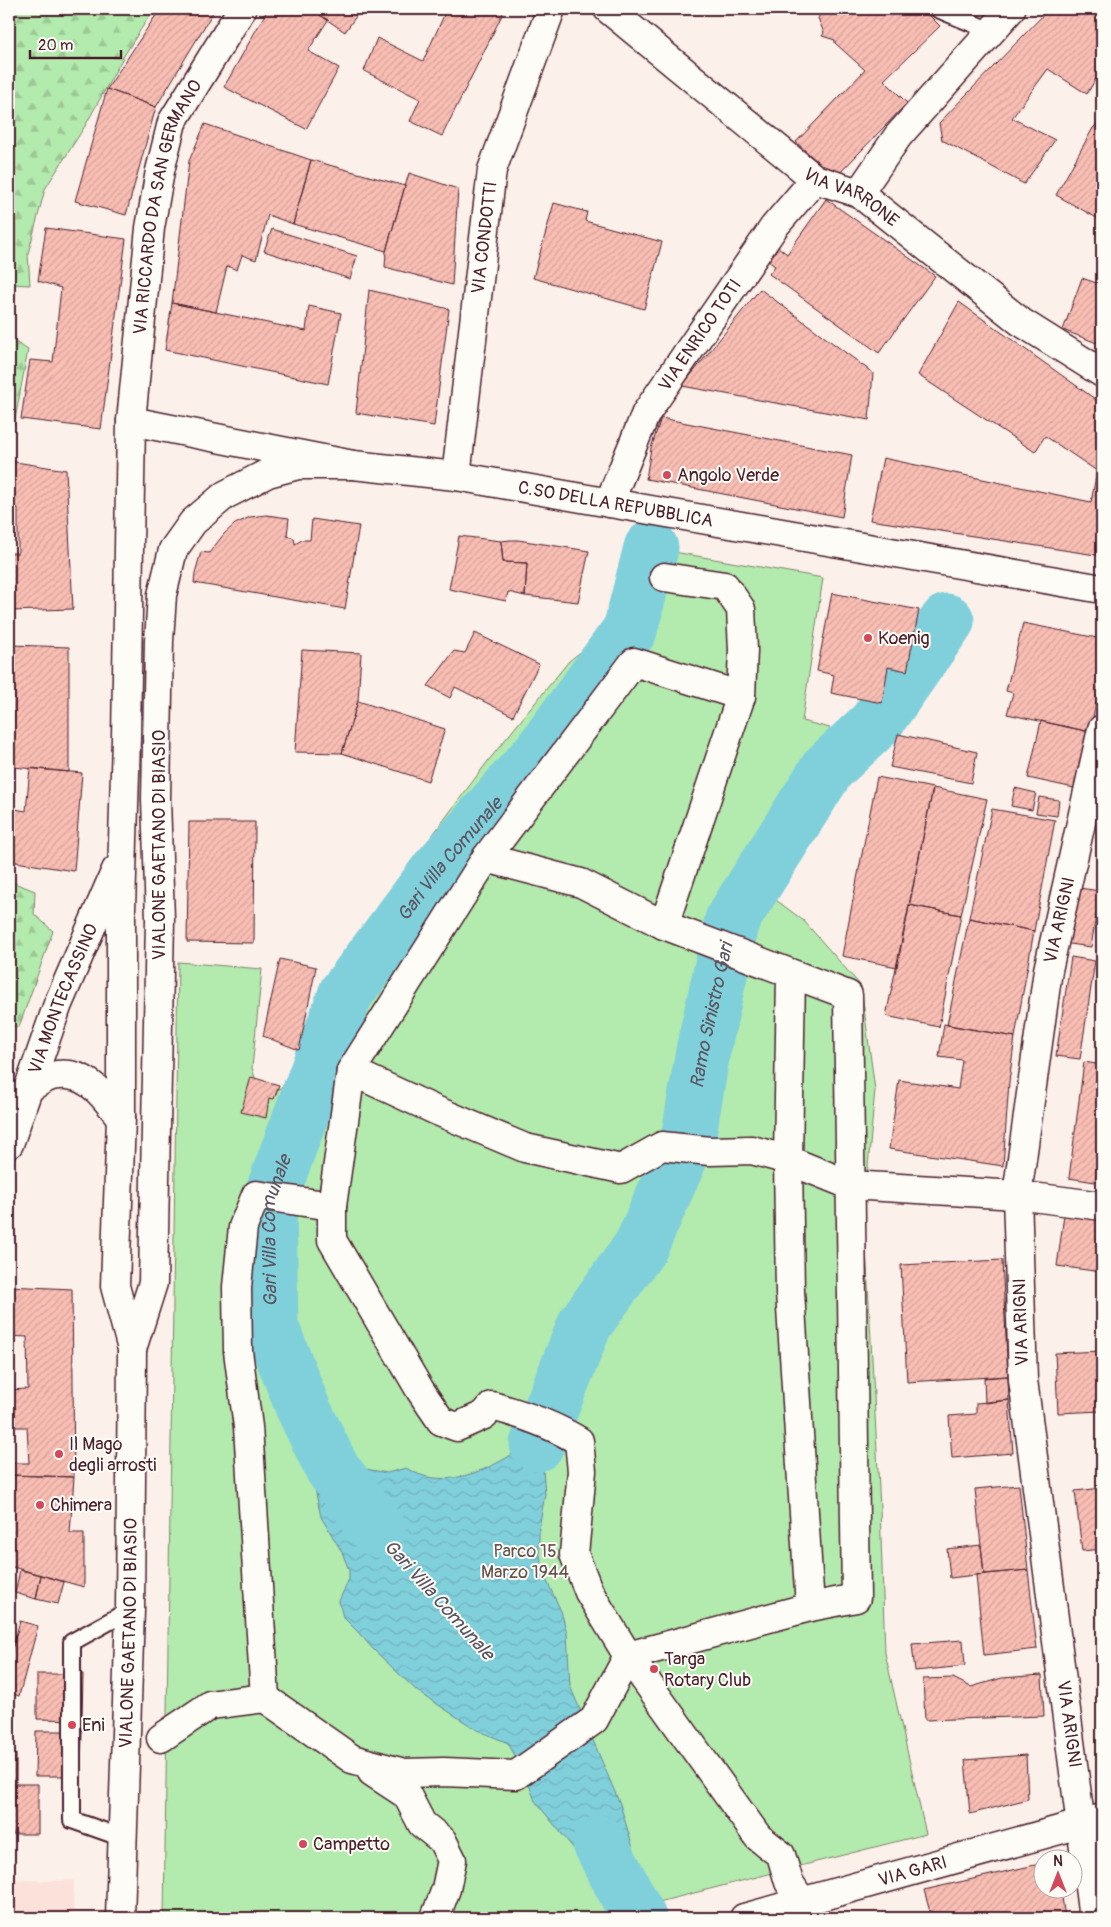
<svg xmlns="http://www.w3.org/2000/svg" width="1111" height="1927" viewBox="0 0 1111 1927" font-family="Pangolin,sans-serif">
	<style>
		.built { fill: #fbe1da }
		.forest { fill: url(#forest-firs); stroke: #7e846c }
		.park { fill: #b3eaad; stroke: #7e846c }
		.water { fill: url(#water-waves); stroke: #6a8995 }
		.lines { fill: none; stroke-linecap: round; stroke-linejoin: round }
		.river { stroke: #80d0dc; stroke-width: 55 }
		.building { fill: url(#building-hatch); stroke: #4a1f2b }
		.lane-casing { stroke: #4a1f2b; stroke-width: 20 }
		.street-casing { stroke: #4a1f2b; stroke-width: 31 }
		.secondary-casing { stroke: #4a1f2b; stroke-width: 31 }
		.lane { stroke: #fdfcf7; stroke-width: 16 }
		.street { stroke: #fdfcf7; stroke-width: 28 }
		.secondary { stroke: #fdfcf7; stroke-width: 28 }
		.poi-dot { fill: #d1495b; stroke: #fdfcf7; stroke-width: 2 }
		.labels { text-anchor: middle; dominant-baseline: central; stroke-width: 4; stroke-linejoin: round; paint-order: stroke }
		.street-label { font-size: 18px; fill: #4a1f2b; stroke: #fdfcf7 }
		.poi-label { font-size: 18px; fill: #4a1f2b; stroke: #fdfcf7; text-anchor: start }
		.park-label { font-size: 18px; fill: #64524c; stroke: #fdfcf7 }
		.water-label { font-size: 19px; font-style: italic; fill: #5a5460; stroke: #fdfcf7 }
	</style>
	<defs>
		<pattern id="forest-firs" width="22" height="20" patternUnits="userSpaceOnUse" patternTransform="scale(1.25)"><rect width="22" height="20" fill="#b3eaad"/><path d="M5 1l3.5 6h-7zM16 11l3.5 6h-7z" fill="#9bc895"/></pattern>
		<pattern id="water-waves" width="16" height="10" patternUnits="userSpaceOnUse" patternTransform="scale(1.25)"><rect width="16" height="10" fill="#80d0dc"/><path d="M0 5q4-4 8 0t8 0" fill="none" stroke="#70b2bd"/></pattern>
		<pattern id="building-hatch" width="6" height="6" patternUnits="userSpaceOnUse" patternTransform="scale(1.25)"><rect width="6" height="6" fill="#f9beb4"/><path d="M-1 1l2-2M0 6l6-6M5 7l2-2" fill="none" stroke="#d7a39b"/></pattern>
	</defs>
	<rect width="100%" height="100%" fill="#fcf0ea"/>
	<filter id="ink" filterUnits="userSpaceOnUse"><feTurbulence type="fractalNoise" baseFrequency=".02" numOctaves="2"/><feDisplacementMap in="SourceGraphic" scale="10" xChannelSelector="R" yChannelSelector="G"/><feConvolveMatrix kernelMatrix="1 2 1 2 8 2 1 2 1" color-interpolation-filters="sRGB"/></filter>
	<g filter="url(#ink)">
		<path class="built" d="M9,1879L48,1881L74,1880L73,1918H9Z"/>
		<path class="forest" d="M9,9H154L125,54L85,126L45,189L28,254L30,285L9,284Z
			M9,338L28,350L14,425L9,426Z
			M9,881L35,891L34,914L53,931L19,1027L9,1025Z"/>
		<path class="park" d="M651,548L823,578L802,721L830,728L819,805L776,900L804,921L861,986L875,1090L864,1210L880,1508L885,1653L926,1834L596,1918H164L178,962L262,969L252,1068L257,1084L278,1090L303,1067L329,973L488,761L569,661L601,636Z"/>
		<path class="water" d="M529,1441L537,1444L542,1458L545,1494L539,1528V1550L543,1573L561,1611L567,1633L570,1686L620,1804L636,1858L647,1886L645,1899C622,1921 610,1907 601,1882L535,1801L525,1774L508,1743L477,1730L417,1691L373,1649L358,1632L343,1617L339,1601L349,1579V1570L342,1552L321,1517L315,1489L321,1477L332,1468L345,1465L387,1473L406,1468C439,1489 477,1475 508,1457C516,1452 520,1445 529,1441Z"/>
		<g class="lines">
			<g class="river">
				<path id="s1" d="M537,1444L585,1324L641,1246L688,1140L703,1051L732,920L828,768L875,724L947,621"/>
				<path id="s2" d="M378,1530L332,1468L303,1408L271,1326L269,1202L346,993L438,870L541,752L630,630L651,548"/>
				<path d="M600,1843L639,1918"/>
			</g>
		</g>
		<path class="building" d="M160,9H215L156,107L107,89Z
			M268,9H311L328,20L308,51L339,68L306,129L224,87Z
			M311,9H361L345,32Z
			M447,9H505L442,136L410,121L420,99L364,71L377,38L423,61Z
			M824,9H914L930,16L940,26L884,80L907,103L835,178L796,142L865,70L835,43V40L822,36L824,33L818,18Z
			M1049,9H1080L1102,17V68L1087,94L1048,69L1012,118L1055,140L1024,184L942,140L939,123Z
			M107,89L156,107L126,215L75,201Z
			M1102,119V221L1056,195L1093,128Z
			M205,124L311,160L293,224L268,215L256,260L242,255L237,270L227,266L216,312L172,303L189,161Z
			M311,160L405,186L386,251L293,224Z
			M409,173L458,189L452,285L385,267L386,251Z
			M826,199L935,276L879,353L769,274L775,266L762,257L773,243L787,254Z
			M554,203L587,212L585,221L662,242L644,309L533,278Z
			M46,228L126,239L101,429L21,419L30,360L53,362L61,288L38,281Z
			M272,229L357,256L350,279L264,251Z
			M1082,278L1102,285V345L1063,330Z
			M760,289L873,373L869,420L682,386Z
			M369,290L449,309L434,426L356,413Z
			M959,302L1102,404V556L870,520L883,458L1091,502L1097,471L1045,436L1035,452L918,375Z
			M172,303L306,331L309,306L341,313L328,384L165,350Z
			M661,418L852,455L842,517L646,479L651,448Z
			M9,461L66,470L73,609L9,611V553H18V508L9,507Z
			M266,515L289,518L287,536L294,538L295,544L302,540H310L312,519L359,526L345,609L194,583L195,573L201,552L209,553L224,534L235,524L250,517Z
			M459,536L501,541L503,562L527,563L525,596L508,592L506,601L449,589Z
			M510,540H518L589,551L578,602L525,596L527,563L503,562L501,541Z
			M832,593L919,610L907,671L888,667L882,703L831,693L834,675L817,671Z
			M1023,623L1102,639V675L1090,732L1007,714L1013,693L1006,691Z
			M475,633L539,664L513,716L455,687L450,698L428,686L454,651L465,653Z
			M11,645L69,647V772L13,767Z
			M302,650L361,653L358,701L342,753L295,752Z
			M358,701L445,729L428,781L342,753Z
			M1041,721L1090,732L1074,788L1028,778Z
			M898,734L977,752L971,783L890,767Z
			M30,768L82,773L74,871L9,861L12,833L9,832V808L26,811Z
			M877,777L933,788L897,967L842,956Z
			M933,788L987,799L961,915L909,905Z
			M1015,788L1036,793L1032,810L1011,806Z
			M1039,797L1059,800L1057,816L1036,813Z
			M992,809L1055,820L1034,931L969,918Z
			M189,822H255L254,943L187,942Z
			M1072,887L1100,891L1091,947L1063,943Z
			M909,905L961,915L939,1027L886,1016Z
			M969,918L1034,931L1015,1037L947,1025Z
			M1071,957L1095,961L1080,1059L1056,1056Z
			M280,959L316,967L299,1050L263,1036Z
			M944,1024L1015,1037L1009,1082L1003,1166L889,1149L899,1080L958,1089L962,1060L939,1057Z
			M1084,1062L1102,1065V1129L1095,1182L1069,1178Z
			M251,1077L279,1085L274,1099L269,1098L266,1118L241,1112Z
			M1064,1215L1102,1220V1272L1057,1266Z
			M1002,1260L1008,1376L907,1382L901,1265Z
			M9,1286L72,1289L74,1477L9,1475V1463H29L27,1427H9V1390L28,1389L27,1337L9,1336Z
			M1102,1351V1411L1058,1413L1055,1353Z
			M1008,1376L1009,1400L985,1403L984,1378Z
			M1009,1400L1013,1453L952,1458L949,1416L976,1414V1403Z
			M9,1475L74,1477L70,1533H84V1587L9,1566Z
			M1019,1485L1028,1570L984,1574L975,1489Z
			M1102,1488V1549L1082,1551L1075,1491Z
			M981,1545L984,1574L950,1578L947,1549Z
			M20,1570L41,1575L36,1599L15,1593Z
			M1028,1570L1037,1649L984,1655L976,1575Z
			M41,1575L64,1582L58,1604L36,1599Z
			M20,1621L38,1626L19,1696L9,1693V1661Z
			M963,1640L965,1666L915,1671L912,1644Z
			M37,1674H83L82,1720L37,1719Z
			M1042,1675L1044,1716L925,1720L923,1679L953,1678L971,1687L1002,1678Z
			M36,1731H82L81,1776H35Z
			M9,1754H16V1784H38V1834H9Z
			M1026,1755L1028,1799L970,1814L965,1760Z
			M1102,1849V1897L1097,1850Z
			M1044,1863V1890H1061L1065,1918H1000L930,1912L924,1890Z"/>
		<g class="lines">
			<g class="lane-casing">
				<path id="lane" d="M938,9L991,31
					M123,1838L72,1820V1642L130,1610"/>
			</g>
			<g class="street-casing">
				<g id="street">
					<path id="s3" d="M608,9L815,179L859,193L1021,322L1102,373"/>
					<path d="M859,193L898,136L1011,9"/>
					<path id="s4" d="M456,476L492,170L551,9"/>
					<path id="s5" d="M609,503L646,413L774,227L815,179"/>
					<path d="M664,577L725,586L741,609L743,650L741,696"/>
					<path d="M664,925L741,696L634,662L486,858L351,1071L332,1206V1240L420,1390L441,1421L457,1427L484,1415L492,1406C522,1414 553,1425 579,1441L582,1471L574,1554L589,1592L628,1656L758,1837L781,1855L789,1882L802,1902"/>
					<path d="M791,974L788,1160L790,1292L810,1607"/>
					<path d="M351,1071L435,1110L525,1148L621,1169L662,1146L710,1151L752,1150L788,1160L850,1185L1017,1195L1102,1206"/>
					<path d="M265,1698L352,1759L404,1773L444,1772L516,1775L594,1720L628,1656L810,1607L856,1598L848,995L664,925L581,883L486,858"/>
					<path d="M161,1738L210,1705L265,1698L248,1427L238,1351L237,1287L243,1227L256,1195L332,1206"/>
					<path d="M372,1772L407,1795L422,1824L442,1840L452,1860L446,1889L435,1918"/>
					<path id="s6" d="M744,1918L1102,1818"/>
					<path id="s7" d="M1093,1918L1023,1380L1017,1195L1048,970L1102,729"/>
				</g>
			</g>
			<g class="secondary-casing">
				<g id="secondary">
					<path id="s8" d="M131,421L353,465L456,476L1102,589"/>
					<path d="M27,1089C35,1085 44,1078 52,1076C85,1068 103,1095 121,1118"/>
					<path id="s9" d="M9,1144L58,1004L116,870"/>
					<path d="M132,1349L153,1283L160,919L156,799L159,641L162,595L173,550L193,522L225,495L268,473L298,465H353"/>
					<path id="s10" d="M120,1918L130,1610L132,1349L115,1286L121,1118V909L126,738L131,421L150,228L160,171L172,122L242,9"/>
				</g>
			</g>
			<use href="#lane" class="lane"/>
			<use href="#street" class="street"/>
			<use href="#secondary" class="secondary"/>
		</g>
	</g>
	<g class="poi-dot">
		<circle cx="667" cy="475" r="5"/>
		<circle cx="868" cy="638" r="5"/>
		<circle cx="59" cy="1454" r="5"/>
		<circle cx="40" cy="1505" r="5"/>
		<circle cx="654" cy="1669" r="5"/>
		<circle cx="72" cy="1725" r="5"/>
		<circle cx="303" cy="1844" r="5"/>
	</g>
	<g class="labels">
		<g class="street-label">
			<text stroke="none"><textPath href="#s3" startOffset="309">VIA VARRONE</textPath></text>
			<text stroke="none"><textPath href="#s10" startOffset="1718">VIA RICCARDO DA SAN GERMANO</textPath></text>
			<text stroke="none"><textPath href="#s4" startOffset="240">VIA CONDOTTI</textPath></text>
			<text stroke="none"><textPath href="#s5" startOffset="192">VIA ENRICO TOTI</textPath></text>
			<text stroke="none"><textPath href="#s8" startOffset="492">C.SO DELLA REPUBBLICA</textPath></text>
			<text transform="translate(159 845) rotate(-90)">VIALONE GAETANO DI BIASIO</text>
			<text stroke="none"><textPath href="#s7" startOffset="1006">VIA ARIGNI</textPath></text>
			<text stroke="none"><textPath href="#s9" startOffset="155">VIA MONTECASSINO</textPath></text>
			<text transform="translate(1021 1322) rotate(-92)">VIA ARIGNI</text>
			<text stroke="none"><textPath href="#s10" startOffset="285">VIALONE GAETANO DI BIASIO</textPath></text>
			<text transform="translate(1069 1724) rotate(82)">VIA ARIGNI</text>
			<text stroke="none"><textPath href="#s6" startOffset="175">VIA GARI</textPath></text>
		</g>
		<g class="poi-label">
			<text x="677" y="475">Angolo Verde</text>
			<text x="878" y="638">Koenig</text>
			<text x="69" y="1444">Il Mago<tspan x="69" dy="21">degli arrosti</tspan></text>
			<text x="50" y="1505">Chimera</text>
			<text x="664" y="1659">Targa<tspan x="664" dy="21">Rotary Club</tspan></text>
			<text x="82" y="1725">Eni</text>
			<text x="313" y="1844">Campetto</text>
		</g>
		<g class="park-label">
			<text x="525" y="1551">Parco 15<tspan x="525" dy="21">Marzo 1944</tspan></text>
		</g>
		<g class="water-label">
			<text stroke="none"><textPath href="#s2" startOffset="748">Gari Villa Comunale</textPath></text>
			<text stroke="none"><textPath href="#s1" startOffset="468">Ramo Sinistro Gari</textPath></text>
			<text stroke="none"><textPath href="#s2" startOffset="328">Gari Villa Comunale</textPath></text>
			<text transform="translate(439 1600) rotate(48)">Gari Villa Comunale</text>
		</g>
	</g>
	<rect width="1111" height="1927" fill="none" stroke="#fdfcf7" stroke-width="30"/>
	<rect x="15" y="15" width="1081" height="1897" fill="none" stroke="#4a1f2b" stroke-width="2" filter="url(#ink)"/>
	<g transform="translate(1058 1874)"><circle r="24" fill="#fdfcf7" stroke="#b5a4a5"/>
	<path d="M0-4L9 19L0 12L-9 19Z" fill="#d1495b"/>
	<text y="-8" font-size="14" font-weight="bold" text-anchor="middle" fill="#4a1f2b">N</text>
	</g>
	<path d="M30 50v8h91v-8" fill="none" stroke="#4a1f2b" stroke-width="2.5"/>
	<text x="38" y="50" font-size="15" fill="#4a1f2b" stroke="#fdfcf7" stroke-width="4" paint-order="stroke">20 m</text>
</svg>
